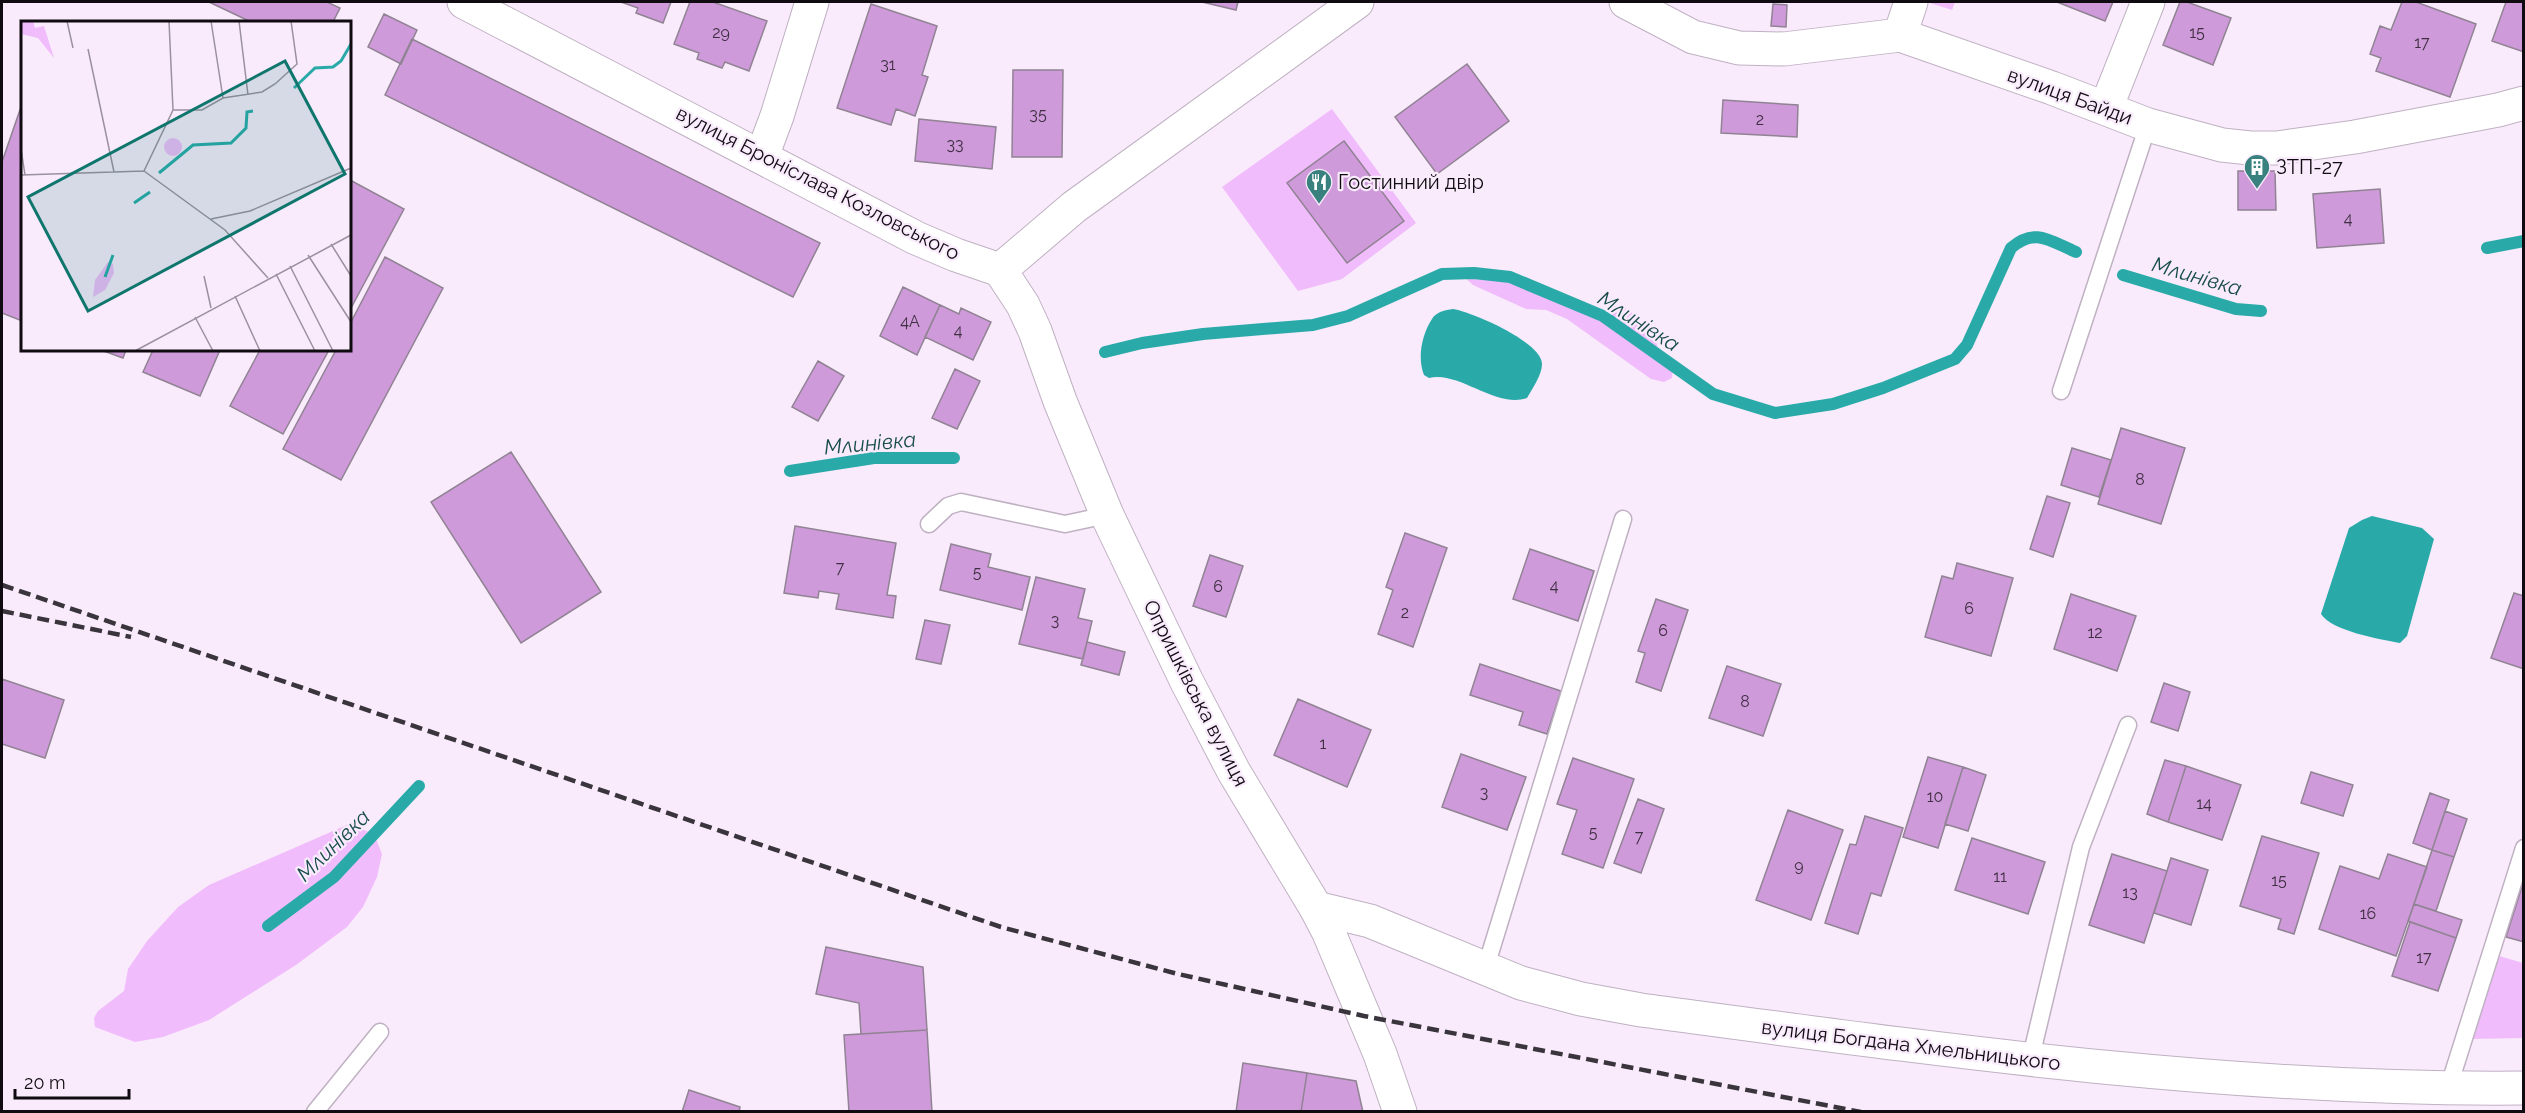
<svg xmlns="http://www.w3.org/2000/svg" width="2525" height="1113" viewBox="0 0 2525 1113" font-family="Raleway,sans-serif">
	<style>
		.green { fill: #f1bcfb }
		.water { fill: #29aaa8 }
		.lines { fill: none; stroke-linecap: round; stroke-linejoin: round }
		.stream { stroke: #29aaa8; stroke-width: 12 }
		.building { fill: #cf9ada; stroke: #908393; stroke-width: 1.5 }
		.lane-casing { stroke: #bfb1c2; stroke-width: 19 }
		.street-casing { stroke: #bfb1c2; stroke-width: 35 }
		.secondary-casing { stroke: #bfb1c2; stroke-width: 35 }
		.lane { stroke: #fff; stroke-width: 16 }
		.street { stroke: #fff; stroke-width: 33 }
		.secondary { stroke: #fff; stroke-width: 33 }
		.rail { stroke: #3a353c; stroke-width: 4.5; stroke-dasharray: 12 6; stroke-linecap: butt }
		.labels { text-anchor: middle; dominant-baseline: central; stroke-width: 4.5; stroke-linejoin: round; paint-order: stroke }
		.number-label { font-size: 16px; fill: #3f2f42 }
		.street-label { font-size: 20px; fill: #0f0b10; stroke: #f9ebfc }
		.poi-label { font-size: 20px; fill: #0f0b10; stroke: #f9ebfc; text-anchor: start }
		.water-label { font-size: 21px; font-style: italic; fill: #184c4b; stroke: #f9ebfc }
		.inset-river { fill: none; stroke: #29aaa8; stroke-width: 3 }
		.inset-road { fill: none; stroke: #9b919e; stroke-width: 1.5 }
		.view { fill: #0f766e; fill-opacity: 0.15; stroke: #0f766e; stroke-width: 3 }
		.inset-edge { fill: none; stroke: #0f0b10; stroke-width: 3 }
	</style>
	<rect width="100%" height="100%" fill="#f9ebfc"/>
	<path class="green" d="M1927,2H1955L1952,10Z
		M1332,109L1416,223L1342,279L1298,291L1222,187Z
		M1460,273L1510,277L1603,316L1622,306L1635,315L1638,324L1656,340L1659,356L1673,365L1672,378L1664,382L1651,379L1567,319L1546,310L1526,309L1473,285Z
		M349,824L374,834L382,854L377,877L363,907L347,927L296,965L209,1020L163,1037L135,1042L95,1027L94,1018L98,1011L124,991L128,969L147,941L178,907L209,885Z
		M2496,955L2523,963V1038L2471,1039Z"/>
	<path class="water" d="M1453,309C1472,312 1542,342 1542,364C1542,375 1532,389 1527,398C1497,409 1458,370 1429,378L1424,375C1417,358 1422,334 1432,319C1436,312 1445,310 1453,309Z
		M2372,516L2422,528L2434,539L2407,636L2400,643C2379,639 2332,631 2321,614L2349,528L2362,520Z"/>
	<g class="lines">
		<path class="stream" d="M2487,248L2524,241
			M2123,275L2236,309L2261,311
			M1105,352L1142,343L1203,334L1313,325L1348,316L1442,274L1474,273L1510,277L1603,316L1713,394L1775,413L1833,404L1883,388L1955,359L1967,345L2011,248C2035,227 2050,241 2076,252
			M790,471L874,458H954
			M268,926L334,877L419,786"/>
	</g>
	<path class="building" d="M209,2H327L340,8L333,22H251Z
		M621,2H671L663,23L636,13L638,8Z
		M690,2H713L767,21L749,71L725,62L722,68L697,59L699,53L674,44Z
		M1202,2H1238L1236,10Z
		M2057,2H2113L2105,21Z
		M2180,2H2187L2231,18L2213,65L2163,45Z
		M2402,2H2416L2476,24L2450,97L2376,71L2381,58L2370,54L2380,26L2391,30Z
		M2506,2H2524V52L2492,41Z
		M871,4L937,26L922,75L928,77L915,116L896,109L891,125L837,108Z
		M1773,4L1787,5L1786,27L1771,26Z
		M384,14L417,30L401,64L368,47Z
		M412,39L820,243L793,297L385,95Z
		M1467,64L1509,121L1437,174L1395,117Z
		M1013,70H1063L1062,157H1012Z
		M1723,100L1798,105L1797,137L1721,133Z
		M22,104V321L2,313V162Z
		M919,119L996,127L992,169L915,161Z
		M1344,141L1404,221L1347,263L1287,183Z
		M2238,171H2275L2276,210H2238Z
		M350,180L404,209L350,310Z
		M2380,189L2384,243L2317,248L2313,194Z
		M385,257L443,288L341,480L283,449L336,350H350V324Z
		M903,287L940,305L917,355L880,336Z
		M940,305L959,314L961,308L991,322L973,360L925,337Z
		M101,350H126L123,358Z
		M153,350H220L200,396L143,372Z
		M260,350H329L283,434L230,406Z
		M818,361L844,376L818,421L792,407Z
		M955,369L980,381L957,429L932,418Z
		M2121,428L2185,448L2161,524L2098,504Z
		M2072,448L2111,460L2099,497L2061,485Z
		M511,452L601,592L521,643L431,502Z
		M2047,496L2070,503L2053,557L2030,549Z
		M795,526L896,543L887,595L896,596L893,618L836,609L839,594L819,591L818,598L784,593Z
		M1405,533L1447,548L1413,647L1378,634L1393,590L1386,587Z
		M951,544L991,554L988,567L1030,577L1022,610L940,590Z
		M1530,549L1594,571L1578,621L1513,599Z
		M1210,555L1243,566L1226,617L1193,606Z
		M1957,563L2013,578L1991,656L1925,637L1942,576L1953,579Z
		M1036,577L1085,589L1078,618L1092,621L1083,659L1019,644Z
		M2514,593L2524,596V669L2491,658Z
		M2071,594L2136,616L2117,671L2054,649Z
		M1656,599L1688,610L1661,691L1636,682L1645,653L1638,651Z
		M925,620L950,625L941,664L916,659Z
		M1087,642L1125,652L1119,675L1081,665Z
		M1480,664L1561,691L1547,734L1519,725L1523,712L1470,695Z
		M1727,666L1781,684L1763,736L1709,718Z
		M2,679L64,700L45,758L2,744Z
		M2164,683L2190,692L2178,731L2151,722Z
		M1298,699L1371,730L1347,787L1274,755Z
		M1461,754L1526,777L1507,830L1442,807Z
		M1928,757L1963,767L1938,848L1903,837Z
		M1573,758L1634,779L1603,868L1562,854L1577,810L1557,804Z
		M2165,760L2186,766L2168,822L2147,814Z
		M2186,766L2241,785L2222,840L2168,822Z
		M1963,767L1986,775L1968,831L1945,824Z
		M2311,772L2353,785L2343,816L2301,803Z
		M2430,793L2449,800L2432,850L2413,843Z
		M1638,799L1664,809L1641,873L1614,863Z
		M1788,810L1843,830L1811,920L1756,900Z
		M2445,811L2467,819L2454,857L2432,850Z
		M1865,816L1903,828L1881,896L1871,893L1858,934L1825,923L1850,844L1856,845Z
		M2262,836L2319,853L2294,934L2278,929L2281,919L2240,906Z
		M1972,838L2045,862L2028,914L1955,890Z
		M2432,850L2454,857L2436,911L2414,904Z
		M2112,854L2167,871L2144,943L2089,925Z
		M2388,854L2427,867L2396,956L2319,929L2340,866L2379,879Z
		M2171,858L2208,870L2191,925L2154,913Z
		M2524,880V942L2506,937Z
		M2414,904L2462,920L2456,938L2408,921Z
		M2410,922L2456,938L2438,991L2392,976Z
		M826,947L923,967L927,1030L861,1034L859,1003L816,994Z
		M927,1030L932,1112H849L844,1035Z
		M1243,1063L1307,1073L1301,1112H1236Z
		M1307,1073L1356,1081L1363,1112H1301Z
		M689,1090L740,1107L739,1112H682Z"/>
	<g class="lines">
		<g class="lane-casing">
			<path id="lane" d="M2061,391L2148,125
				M929,524L948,506L961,502L1065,524L1107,515
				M1485,970L1623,519
				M2030,1061L2081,847L2128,725
				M2448,1089L2524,848
				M315,1112L380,1032"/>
		</g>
		<g class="street-casing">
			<path id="street" d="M1626,2L1693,37L1739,48L1784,49L1900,35L2052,88L2148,125L2222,145L2250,148H2277L2355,137L2498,110L2524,103
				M1900,35L1911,2
				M2106,108L2148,2
				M762,156L777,116L812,2
				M1316,908L1370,921L1521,983L1581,999L1641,1010C1934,1049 2227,1091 2524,1088"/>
		</g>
		<g class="secondary-casing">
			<path id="secondary" d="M464,2L916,238L956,255L1000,270
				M1000,270L1023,305L1035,331L1060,401L1107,515L1187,682L1234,772L1316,908L1329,933L1380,1054L1400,1112
				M1000,270L1074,207L1357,2"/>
		</g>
		<use href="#lane" class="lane"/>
		<use href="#street" class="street"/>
		<use href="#secondary" class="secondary"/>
		<path class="rail" d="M2,585L1001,927L1178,974L1364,1016L1861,1112
			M2,611L131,637"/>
	</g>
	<defs>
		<g id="building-pin" transform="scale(1.35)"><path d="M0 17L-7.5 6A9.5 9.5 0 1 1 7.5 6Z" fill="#39817f" stroke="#f9ebfc"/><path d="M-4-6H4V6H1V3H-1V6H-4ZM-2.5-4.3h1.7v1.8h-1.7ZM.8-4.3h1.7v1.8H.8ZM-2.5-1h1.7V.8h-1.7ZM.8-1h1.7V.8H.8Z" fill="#fff"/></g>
		<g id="restaurant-pin" transform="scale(1.35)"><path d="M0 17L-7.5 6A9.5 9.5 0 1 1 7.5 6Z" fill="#39817f" stroke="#f9ebfc"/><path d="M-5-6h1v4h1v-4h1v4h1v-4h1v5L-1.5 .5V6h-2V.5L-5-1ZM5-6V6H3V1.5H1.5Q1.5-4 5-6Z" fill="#fff"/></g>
	</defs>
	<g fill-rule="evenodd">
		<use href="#building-pin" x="2257" y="167"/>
		<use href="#restaurant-pin" x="1319" y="182"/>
	</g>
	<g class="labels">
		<g class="number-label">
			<text x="721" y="32">29</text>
			<text x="2197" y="32">15</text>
			<text x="2422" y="42">17</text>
			<text x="888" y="64">31</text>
			<text x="1038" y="114">35</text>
			<text x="1760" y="119">2</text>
			<text x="955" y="144">33</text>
			<text x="2348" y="218">4</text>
			<text x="910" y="321">4А</text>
			<text x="958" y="330">4</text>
			<text x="2140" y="479">8</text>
			<text x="840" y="567">7</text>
			<text x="977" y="572">5</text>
			<text x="1554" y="585">4</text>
			<text x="1218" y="586">6</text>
			<text x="1969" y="608">6</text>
			<text x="1405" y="612">2</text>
			<text x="1055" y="620">3</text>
			<text x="1663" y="630">6</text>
			<text x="2095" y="632">12</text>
			<text x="1745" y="701">8</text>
			<text x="1323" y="743">1</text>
			<text x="1484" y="792">3</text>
			<text x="1935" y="796">10</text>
			<text x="2204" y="803">14</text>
			<text x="1593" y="832">5</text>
			<text x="1639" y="836">7</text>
			<text x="1799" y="865">9</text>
			<text x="2000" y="876">11</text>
			<text x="2279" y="880">15</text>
			<text x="2130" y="892">13</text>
			<text x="2368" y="913">16</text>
			<text x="2424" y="957">17</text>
		</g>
		<g class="street-label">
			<text transform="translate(2070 96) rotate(20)">вулиця Байди</text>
			<text transform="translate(818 183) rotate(27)">вулиця Броніслава Козловського</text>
			<text transform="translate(1196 693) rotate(63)">Опришківська вулиця</text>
			<text transform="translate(1911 1045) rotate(7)">вулиця Богдана Хмельницького</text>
		</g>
		<g class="poi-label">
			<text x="2276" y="167">ЗТП-27</text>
			<text x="1338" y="182">Гостинний двір</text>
		</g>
		<g class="water-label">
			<text transform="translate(2197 276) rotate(16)">Млинівка</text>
			<text transform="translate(1639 321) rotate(33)">Млинівка</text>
			<text transform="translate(870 443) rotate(-5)">Млинівка</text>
			<text transform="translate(333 845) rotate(-44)">Млинівка</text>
		</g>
	</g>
	<g transform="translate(21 21)">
		<rect width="330" height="330" fill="#f9ebfc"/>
		<path d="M0,0H12L14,7L23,5L33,37L17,17L0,13ZM143 126a9 9 0 1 1 18 0a9 9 0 1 1-18 0ZM87,241L92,243L93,252L84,269L72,276L74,259Z" fill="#f1bcfb"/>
		<path class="inset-river" d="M273,67L294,47L312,46L320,40L330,23M138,152L172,124L210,122L225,107L226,91L232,90M113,182L129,171M84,256L92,234"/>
		<path class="inset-road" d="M46,0L52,27M190,0L202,77M218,0L227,74M67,28L93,151M152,89H181L202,77L241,71L254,63L276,43L270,0M0,128L4,154M123,150L204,209L247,257M123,150L152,89L148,0M0,154L123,150M190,198L229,190L330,147M310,223L330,255M287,234L330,301M269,245L312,330M255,253L294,330M183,255L190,287M214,275L239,330M174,296L192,330M114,330L330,214"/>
		<path class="view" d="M264,40L324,153L67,290L7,176Z"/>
		<rect width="330" height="330" class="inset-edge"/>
	</g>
	<rect width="2525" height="1113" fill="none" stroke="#0f0b10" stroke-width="6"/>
	<path d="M15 1089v9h114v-9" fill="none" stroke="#0f0b10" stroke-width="3"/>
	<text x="24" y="1089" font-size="18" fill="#0f0b10" stroke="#f9ebfc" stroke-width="4.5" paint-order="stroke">20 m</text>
</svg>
